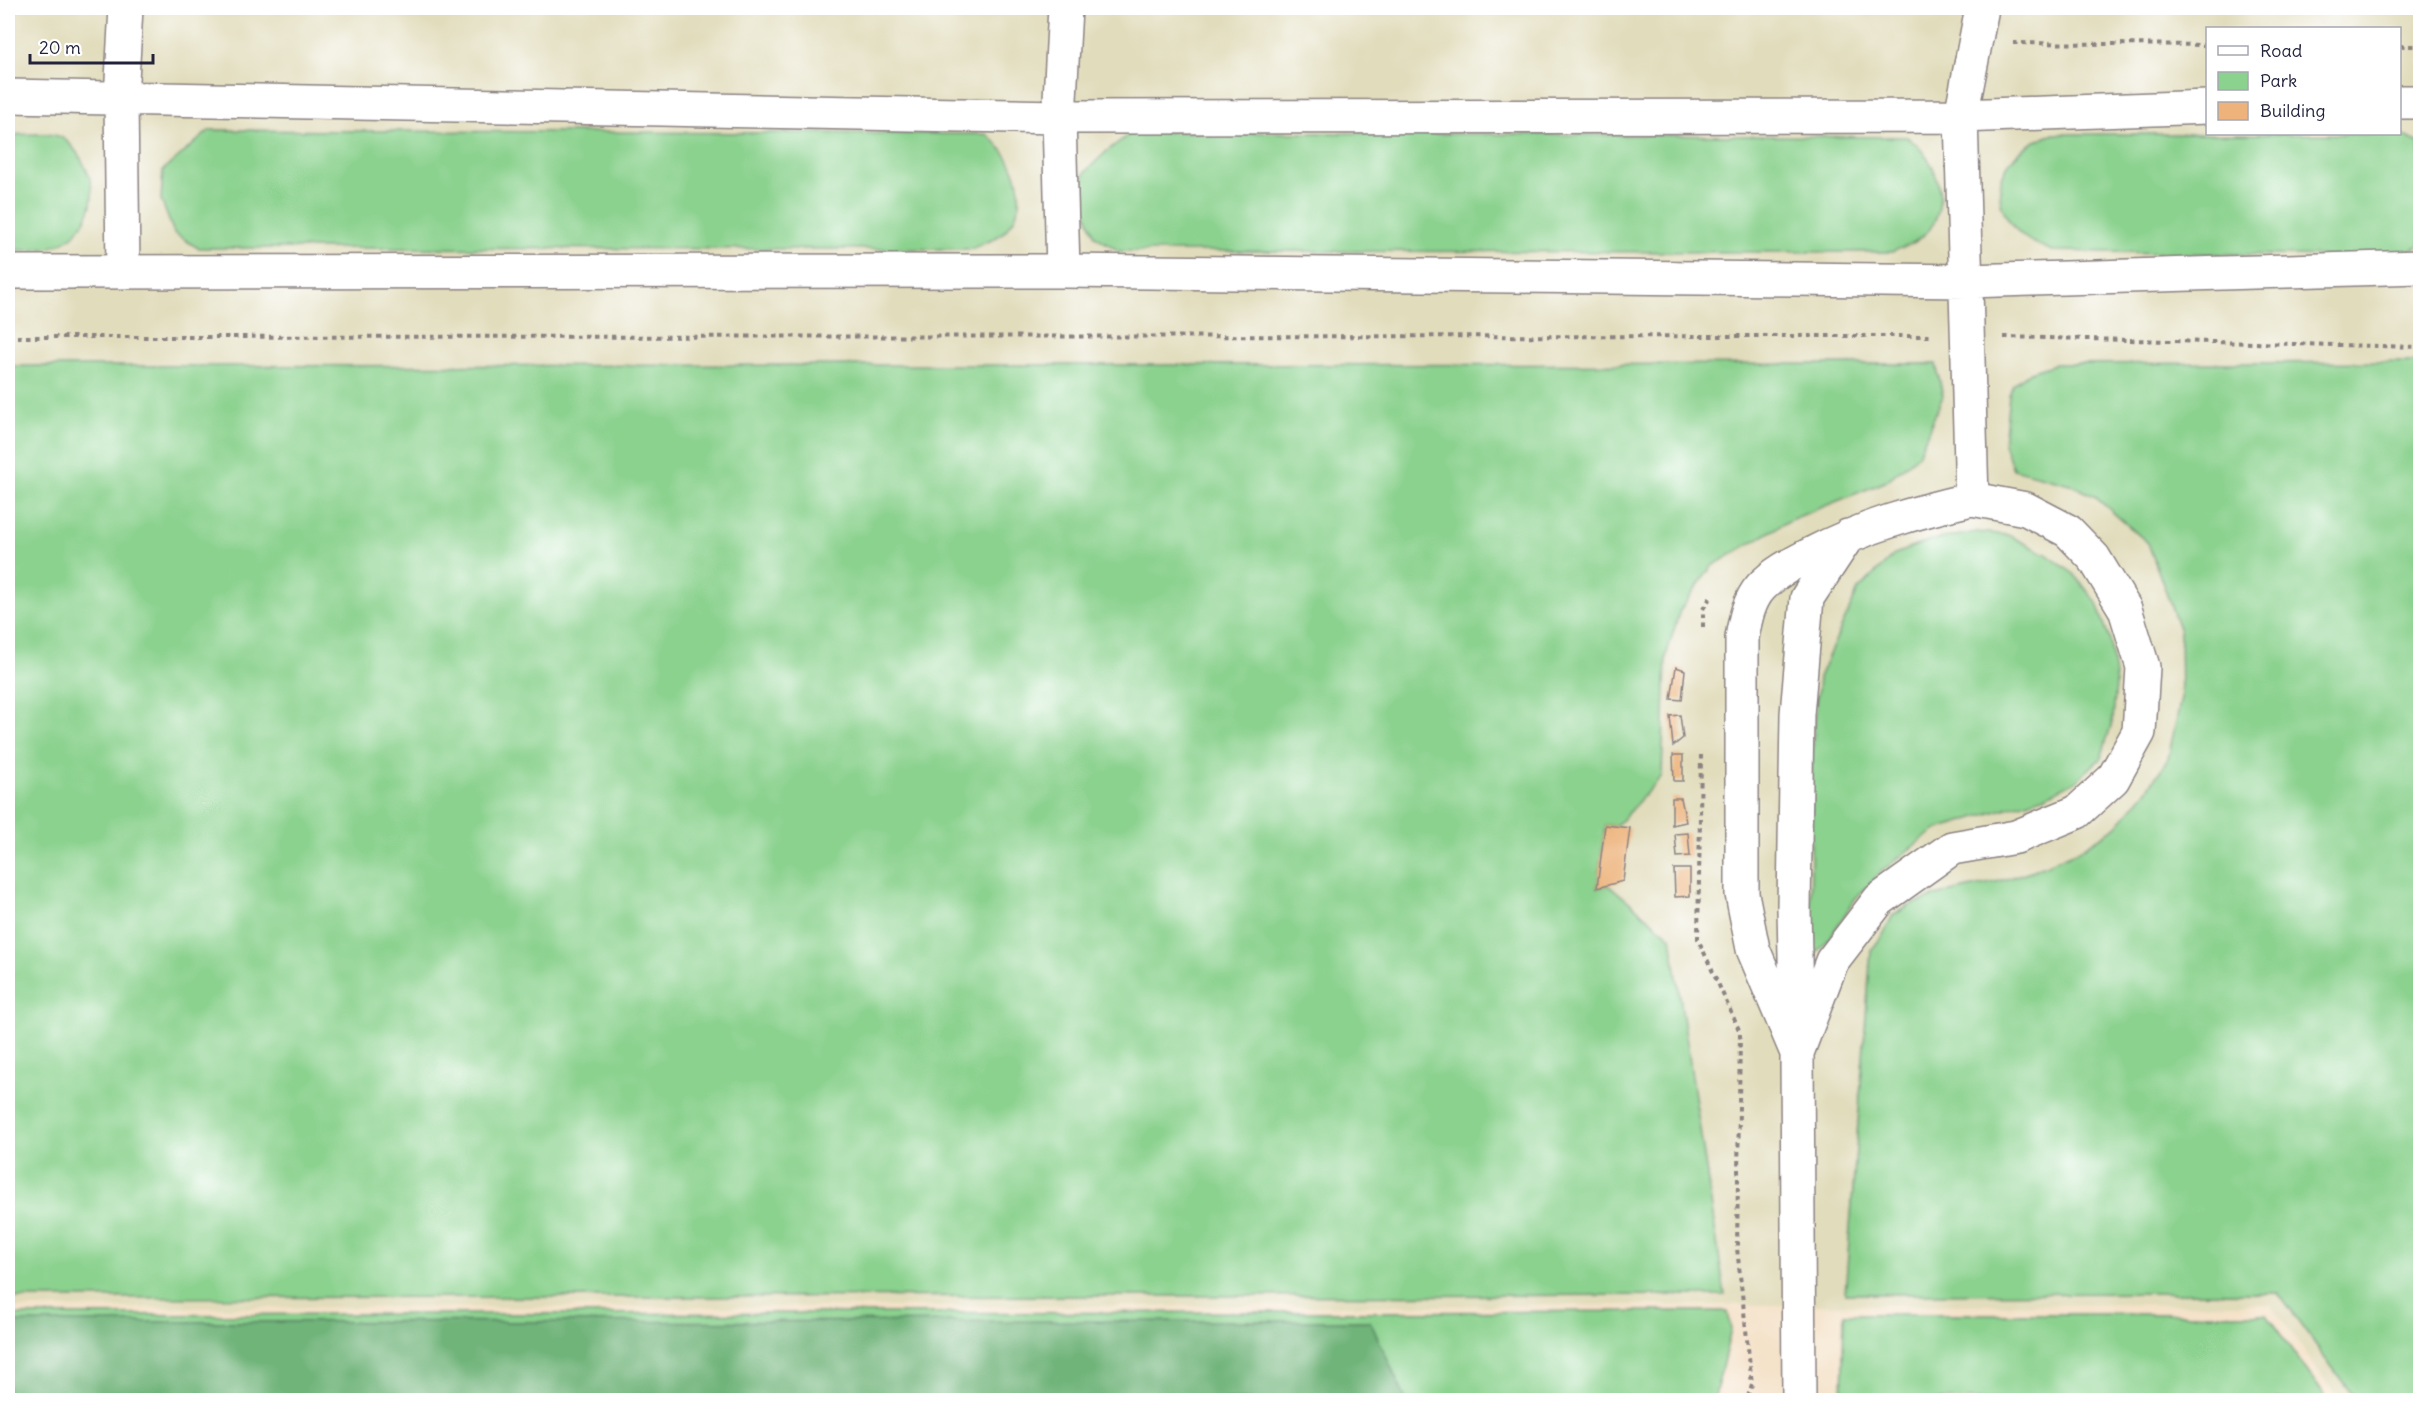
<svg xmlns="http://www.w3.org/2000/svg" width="2428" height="1408" viewBox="0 0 2428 1408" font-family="Delius,sans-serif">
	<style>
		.built { fill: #e1dcbb; fill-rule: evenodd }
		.green { fill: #8bd28e; stroke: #567a64; stroke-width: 1.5 }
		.forest { fill: #70b479; stroke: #496b5a; stroke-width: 1.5 }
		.building { fill: #edb37b }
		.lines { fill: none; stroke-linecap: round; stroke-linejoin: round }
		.minor-casing { stroke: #8b8282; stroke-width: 36 }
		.path { stroke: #8b8282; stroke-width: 4; stroke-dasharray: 4.5 4.5; stroke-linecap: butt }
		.minor { stroke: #fff; stroke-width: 33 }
	</style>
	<rect width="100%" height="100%" fill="#fff"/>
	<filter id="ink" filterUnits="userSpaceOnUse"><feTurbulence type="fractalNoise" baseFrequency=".0167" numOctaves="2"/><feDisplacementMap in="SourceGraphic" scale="12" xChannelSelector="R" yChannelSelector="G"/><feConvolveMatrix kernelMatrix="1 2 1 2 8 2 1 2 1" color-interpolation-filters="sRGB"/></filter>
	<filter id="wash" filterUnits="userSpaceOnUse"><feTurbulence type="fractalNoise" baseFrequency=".008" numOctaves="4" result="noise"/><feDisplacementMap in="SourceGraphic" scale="24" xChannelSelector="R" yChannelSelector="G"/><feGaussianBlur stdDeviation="1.35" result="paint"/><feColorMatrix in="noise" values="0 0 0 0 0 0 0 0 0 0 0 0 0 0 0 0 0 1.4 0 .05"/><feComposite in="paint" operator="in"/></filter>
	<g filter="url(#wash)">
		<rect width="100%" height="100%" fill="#f4e2c9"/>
		<path class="built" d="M8,8H2420V1400H2339L2271,1304L8,1308ZM2208,28H2400V134H2208Z"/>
		<path class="green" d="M210,130L986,134C1017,157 1037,212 997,237C989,242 979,245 971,249L198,248L174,233L161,200L163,170Z
			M1163,132L1907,137C1939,159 1956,214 1918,240C1910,245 1900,248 1892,252L1119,251L1095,236L1082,202L1084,173L1107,151L1131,133Z
			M2054,134H2399L2420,143V245L2396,257L2053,251C2044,247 2034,244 2027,239C1989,211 1991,167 2032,143C2038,139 2047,137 2054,134Z
			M8,135C20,135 48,132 58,136C75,142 93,176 92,194C92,210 83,228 70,238C51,252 29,250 8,250Z
			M2420,362V1400H2356L2278,1293L1845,1294L1871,951L1884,933L1893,915L1913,904L1946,893L2000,881L2034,870L2078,851L2116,827L2145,793L2168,759L2181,698L2180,631L2148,543L2094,496L2070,484L2013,469L2004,444L2009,395L2013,385L2030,372L2055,364Z
			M1936,364L1943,396L1918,455L1885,482L1790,520L1712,566L1680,610L1666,656L1662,776L1616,826L1605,825L1597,888L1609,885L1671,937L1725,1295L8,1298V366Z
			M1977,532L2008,535L2046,554L2074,574L2097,603L2110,641L2116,684L2113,719L2101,758L2076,781L2046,796L1938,829L1920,841L1882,871L1855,899L1829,939L1810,959L1812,755L1819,677L1858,590L1895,554L1928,541Z
			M1728,1311L1731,1330L1714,1400H8V1315Z
			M1844,1314H2266L2328,1400H1842Z"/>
		<path class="forest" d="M1370,1321L1406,1400H8V1322Z"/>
		<g id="blocks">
			<path class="building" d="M1676,667L1685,670L1682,700L1671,699Z
				M1680,715L1683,738L1673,746L1670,716Z
				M1673,755H1683V781H1674Z
				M1672,798H1681L1686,822L1672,825Z
				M1605,825L1630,828L1623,881L1597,888Z
				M1688,833L1690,856L1677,857L1675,834Z
				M1674,869H1690V896L1675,897Z"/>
		</g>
	</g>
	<g filter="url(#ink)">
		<use href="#blocks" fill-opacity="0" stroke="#8b8282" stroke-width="1.5"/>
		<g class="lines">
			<g class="minor-casing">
				<path id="minor" d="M8,96L1059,117L1961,116L2208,107
					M2400,102H2420
					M123,271L121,98L126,8
					M1063,271L1059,117L1065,8
					M8,272L1063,271L1967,281L2420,267
					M1972,499L2026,509L2068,531L2094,558L2125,609L2143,667L2139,732L2113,779L2077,812L2016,837L1952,848L1879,900L1832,961L1797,1053L1753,949L1742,894V638C1745,620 1749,600 1761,587C1775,572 1794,563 1811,554C1863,527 1915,512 1972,499Z
					M1972,499L1961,116L1982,8
					M1799,1400L1797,1053L1794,908L1797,714L1807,598L1848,536"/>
			</g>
			<path class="path" d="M2013,43L2208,45
				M2400,46H2420
				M8,337L1931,336
				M2004,337L2420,347
				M1703,627V609L1710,598
				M1701,755L1698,939L1740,1032L1737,1248L1752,1384L1747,1400"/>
			<use href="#minor" class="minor"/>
		</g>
	</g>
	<rect width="2428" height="1408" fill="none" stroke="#fff" stroke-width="30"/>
	<rect x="2206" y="27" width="195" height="108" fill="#ffffff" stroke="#a7a7b1" stroke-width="1.5"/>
	<rect x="2218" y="46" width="30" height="9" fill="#ffffff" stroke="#a7a7b1" stroke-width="1.5"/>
	<text x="2260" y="57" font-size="18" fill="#22223b">Road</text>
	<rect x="2218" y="72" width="30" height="18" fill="#8bd28e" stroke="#a7a7b1" stroke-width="1.5"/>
	<text x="2260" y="87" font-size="18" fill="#22223b">Park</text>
	<rect x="2218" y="102" width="30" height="18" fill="#edb37b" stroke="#a7a7b1" stroke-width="1.5"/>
	<text x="2260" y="117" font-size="18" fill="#22223b">Building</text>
	<path d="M30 54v9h123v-9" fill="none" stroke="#22223b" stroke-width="3"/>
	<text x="39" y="54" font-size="18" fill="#22223b" stroke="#ffffff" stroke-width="4.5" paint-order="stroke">20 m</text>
</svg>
